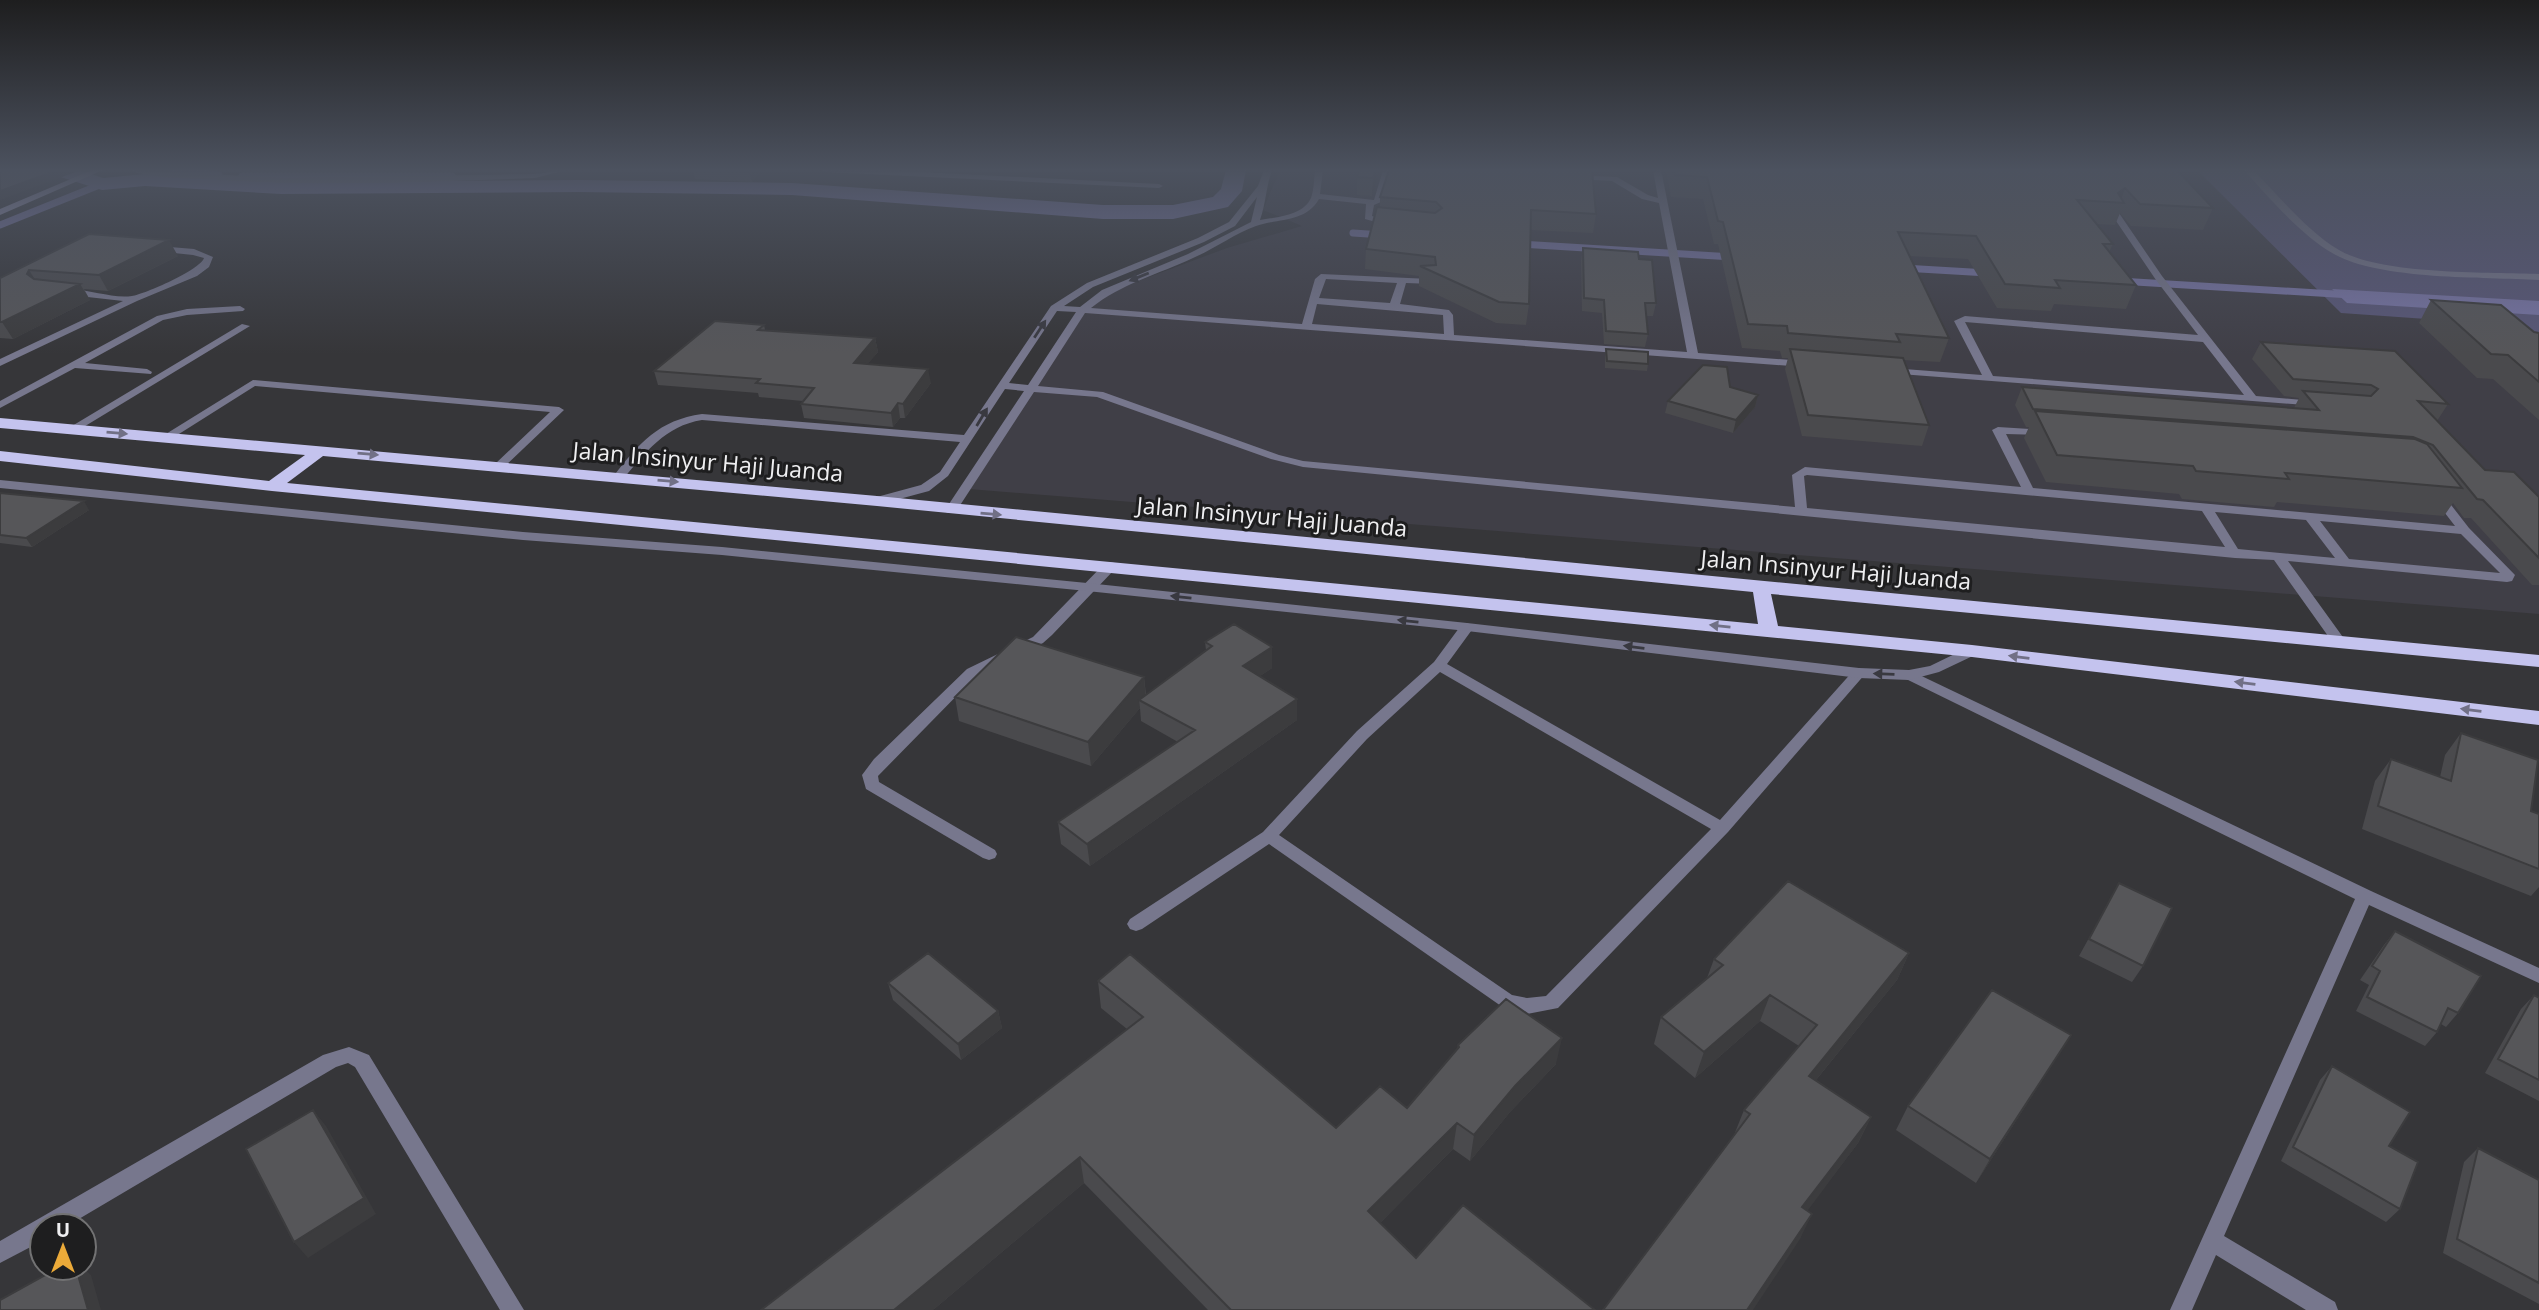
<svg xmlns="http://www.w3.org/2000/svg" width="2539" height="1310" viewBox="0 0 2539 1310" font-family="'Open Sans',sans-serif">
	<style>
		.built { fill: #403f47 }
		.green { fill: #595778 }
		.water { fill: #7875a5 }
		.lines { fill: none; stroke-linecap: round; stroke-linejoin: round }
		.stream { stroke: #7875a5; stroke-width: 7 }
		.canal { fill: #7875a5; fill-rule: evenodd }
		.service { fill: #77778d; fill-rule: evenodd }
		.minor { fill: #77778d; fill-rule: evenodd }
		.tertiary { fill: #77778d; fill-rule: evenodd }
		.secondary { fill: #9c9abd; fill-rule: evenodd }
		.trunk { fill: #c4c3ee; fill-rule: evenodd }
		.wall { fill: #4a4a4d }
		.shaded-wall { fill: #3c3c3e }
		.building { fill: #565659; stroke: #3c3c3e; stroke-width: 2 }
		.oneway { fill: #393940 }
		.oneway2 { fill: #717086 }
		.labels { text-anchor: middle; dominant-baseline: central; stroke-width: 6; stroke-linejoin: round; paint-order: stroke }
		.street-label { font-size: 23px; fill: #efeff1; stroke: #1e1e1f }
	</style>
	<rect width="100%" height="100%" fill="#363639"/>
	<path class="built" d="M1280,170H2539V614L969,489L1091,303L1133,283L1227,248L1302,226L1263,210Z"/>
	<path class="green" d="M2197,170H2539V339L2498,324L2341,313Z"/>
	<path class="water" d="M2332,289L2539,301V315L2347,303Z"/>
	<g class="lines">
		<path class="stream" d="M173,170L219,175
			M242,176H452L440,188
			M0,225L102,184
			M1353,233L1383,235
			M1518,244L1733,257
			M1903,268L1988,273
			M2119,281L2351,295"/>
		<path class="canal" d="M48,170H80L103,178L145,174L281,182L580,180L792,183L1103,205H1173L1213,197L1221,189L1226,170H1246L1242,191L1228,207L1173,219H1103L792,195L580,192L281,194L145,186L102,190L51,174Z"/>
		<path class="service" d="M1264,170H1272C1266,187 1266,203 1260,220C1276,217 1303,216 1311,198C1314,190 1314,179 1315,170H1323L1320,194L1374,200L1383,170H1391L1383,201L1374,205L1372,216L1394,223L1390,226L1365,219L1366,204L1319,199C1305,223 1279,218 1256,226C1234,234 1214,249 1193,258C1159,274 1121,284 1091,308L1302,324L1315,279L1321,274L1430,279L1433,280V284L1406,283L1400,304L1449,310L1453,315L1454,335L1687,352L1659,203L1642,199L1612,181L1575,179L1571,177L1575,175L1617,177L1648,195L1658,198L1653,170H1661L1698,353L1805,361L1810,364L1805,367L1085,313L1038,386L1103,392L1279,455L1303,461L1795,507L1792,475L1805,467L2021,487L1992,430L1998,427L2044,430L2050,433L2048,435L2006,434L2033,488L2455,526L2431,495L2437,491L2441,492L2469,528L2515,575L2512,581L2507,582L2288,561L2345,640L2338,644L2333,643L2274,560L2235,558L1303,467L1271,459L1097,397L1034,392L955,513H947L945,510L1024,391L1005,389L948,476L929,491L877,505L873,504L871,501L873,498L921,485L940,472L960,442L702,420C665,426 646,452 623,479H615L613,477C639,443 659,420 702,414L964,435L1051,306L1087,283L1198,238L1229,222L1258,186ZM1257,197L1251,222L1188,254L1102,290L1080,307L1064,306L1093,287L1204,242L1235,226ZM1326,279L1397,283L1390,303L1319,298ZM1317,304L1443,315L1444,334L1312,324ZM1057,311L1076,312L1028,385L1009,383ZM1807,475L2202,511L2225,547L1807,508L1804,476ZM2215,512L2306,520L2335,558L2238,549ZM2320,521L2461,534L2500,573L2349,559Z
			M2244,170H2253C2280,197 2306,230 2339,250C2381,275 2488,272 2539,274V280C2485,277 2379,280 2334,254C2302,236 2269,198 2244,170Z
			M2116,212L2119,213L2162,276L2256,396L2314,401L2318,402V406L1887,373L1886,371L1891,368L1982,375L1954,321L1965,316L2198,335L2156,280L2112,215ZM1965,322L2203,342L2244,395L1993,376Z
			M158,246L194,249L213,257L209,267L197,276L137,301L0,366V359L123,301L70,295L65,292L67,290C88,288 111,299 132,296C145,294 200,270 204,258L193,255L155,251L154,249Z
			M240,306L245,309L243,311L187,315L163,320L85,363L147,369L152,372L151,374L75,368L0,408V401L157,316L187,309Z
			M242,324L250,326L77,431H69L67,429Z
			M253,380L559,407L564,410L503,468H495V464L550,412L255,386L171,439L167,440L161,437Z
			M1110,562L1115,563L1116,566L1115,569L1052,635L1043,643L977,675L878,776L879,782L995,850L997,854L995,858L989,860L983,858L866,789L862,775L874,759L967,669L1033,637L1105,563Z"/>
		<path class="minor" d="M130,170L284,178L535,174L566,170L535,178C425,182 314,187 204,179C184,178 147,178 130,170Z
			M821,170H881L1159,184L1163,186L1159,188L825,172Z
			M1467,623L1474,627L1447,664L1720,820L1854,670L1859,668L1866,673L1728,832L1558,1008L1527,1014L1501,1006L1269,844L1142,929L1136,931L1130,929L1127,924L1130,919L1263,832L1357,731L1434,662L1462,624ZM1440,672L1711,829L1546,996L1527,998L1512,995L1279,835L1367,739Z
			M1909,670L2371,891L2539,968V983L2369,905L2224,1236L2335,1302L2338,1310H2306L2216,1255L2192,1310H2170L2355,899L1904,678L1902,675L1904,672Z
			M349,1047L369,1055L524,1310H500L355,1067L348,1063L336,1067L67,1226H42V1241L0,1263V1241L323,1055Z"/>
		<path class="tertiary" d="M0,480L523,532L722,547L1087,583L1467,623L1859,668L1909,670L1930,666L1967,648L1972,647L1979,651L1977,654L1939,672L1909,680L1859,678L1467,631L1087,591L722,555L523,540L0,488Z"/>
		<path class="secondary" d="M92,170H103L0,215V209Z"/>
		<path class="trunk" d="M0,418L877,496L2539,655V667L1771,594L1778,626L1972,645L2539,711V725L1972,657L272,491L0,461V451L269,481L305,455L0,428ZM323,456L877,506L1753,592L1758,624L287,483Z"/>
	</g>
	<path class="wall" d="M693,170H762L752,182L695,179Z
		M1360,170H1380L1372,196L1357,195V177Z
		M1666,170H2177L2213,208L2203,230L2131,226L2120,213L2115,225L2096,224L2113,244L2109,252L2136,285L2126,309L2054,304L2051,311L1997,308L1968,259L1909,256L1949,338L1940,362L1903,360L1929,425L1922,446L1802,436L1785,369L1788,358H1782L1780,351L1742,348L1718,244H1714L1703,199L1671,197Z
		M1380,197L1596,214L1593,233L1530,230L1529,304L1526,325L1496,323L1419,286V276L1365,269L1366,249L1380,208Z
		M89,234L178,256L108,291L84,289L90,300L13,339L0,338V278Z
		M1583,248L1656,303L1653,316H1646L1648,334L1645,347L1604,344L1602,313L1582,311L1581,261Z
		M2431,300L2534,332L2539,333V420L2493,379L2477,378L2419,323Z
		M764,325L765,330L875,338L878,352L867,364L931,383L905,418H900L893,427L804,418L801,404L803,401L759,397L758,393L658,385L654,371Z
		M2261,342L2448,404L2437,421L2485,470L2539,497V585H2532L2471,518H2464L2453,503L2444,516L2277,502L2274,507L2182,499L2179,494L2046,482L2024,438L2029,427H2026L2015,405L2022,387L2294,408L2299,398L2284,396L2252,359Z
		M1606,349L1648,364L1647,371L1605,368V356Z
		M1730,387L1758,395L1755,407L1733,433L1665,413L1668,401Z
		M0,493L89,510L32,547L0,543Z
		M1205,642L1272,668L1260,676L1297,720L1090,866L1061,844L1058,822L1178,742L1141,721L1140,708L1091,766L959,721L955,697L1144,677L1146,695L1206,650Z
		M2461,733L2531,811L2539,814V887L2531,896L2362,829L2375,781L2391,759L2440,777L2445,755Z
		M2110,900L2143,966L2132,982L2079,956Z
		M2395,931L2458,1013L2446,1027L2441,1024L2437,1032L2425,1046L2356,1011L2369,985L2360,980L2384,945Z
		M1909,953L1897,980L1816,1080L1871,1117L1858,1143L1807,1210L1800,1239L1734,1135L1744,1110L1799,1046L1760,1021L1695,1078L1654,1044L1661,1017L1707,978L1714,959Z
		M1098,981L1336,1128L1407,1108L1457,1050L1458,1045L1556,1064L1510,1112L1470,1161L1453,1149L1380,1223L1416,1258L1595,1310H1208L1084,1183L933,1310L1127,1029L1101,1008Z
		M888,983L998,1011L1002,1028L961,1060L893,1000Z
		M2534,995L2539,998V1101L2485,1073L2521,1009Z
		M2071,1035L1976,1183L1896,1130L1908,1106Z
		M2332,1066L2389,1146L2400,1209L2386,1222L2281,1161L2320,1080Z
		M2478,1148L2539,1180V1304L2443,1253L2464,1162Z"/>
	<path class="shaded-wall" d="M58,170H81L0,200V191Z
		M751,170H762L752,182L749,172Z
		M1375,170H1380L1372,196L1373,178Z
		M2125,188L2120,203L2118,193Z
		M169,240L178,256L108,291L99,275Z
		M29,270L39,286L27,274Z
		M80,284L90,300L13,339L2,322Z
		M875,338L878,352L857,377L854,363Z
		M928,369L931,383L905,418L903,404Z
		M1758,395L1755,407L1733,433L1736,420Z
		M898,403L900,418L893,427L891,413Z
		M84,501L89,510L32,547L26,538Z
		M1272,647V668L1244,687L1243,666Z
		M1144,677L1146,701L1139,700L1140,708L1091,766L1088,742Z
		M1297,699V720L1090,866L1087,844Z
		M1909,953L1897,980L1798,1102L1809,1076Z
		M1770,995L1760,1021L1695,1078L1704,1052Z
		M998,1011L1002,1028L961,1060L958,1044Z
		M2071,1035L2056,1059L1976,1183L1990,1159Z
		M1562,1038L1556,1064L1510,1112L1470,1161L1474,1135L1515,1086Z
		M313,1110L326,1126L376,1214L308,1258L294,1242Z
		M1871,1117L1858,1143L1791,1233L1802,1207Z
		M1457,1123L1453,1149L1366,1237L1368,1211Z
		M1080,1157L1084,1183L933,1310H894Z
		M1812,1214L1800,1239L1753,1310H1747Z
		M76,1268H83L91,1275L101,1310H88Z"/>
	<path class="building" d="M0,170H58L0,191Z
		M707,170H751L749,172Z
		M1360,170H1375L1373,178L1357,177Z
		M1389,170H1592L1596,214L1531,210L1529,304L1499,302L1420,266L1436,265L1435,257L1366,249L1377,207L1435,213L1442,208L1436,202L1380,197Z
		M1674,170H2177L2213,208L2140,204L2125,188L2118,193L2124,203L2077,200L2113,244H2103L2136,285L2055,280L2060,288L2005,284L1976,236L1898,232L1949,338L1896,334L1900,342L1788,333L1787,326L1748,324L1723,222L1718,221L1707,177L1675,175Z
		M89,234L169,240L99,275L29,270L27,274L34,279L80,284L2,322H0V278Z
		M1583,248L1638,252L1639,259L1652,260L1656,303H1645L1648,334L1606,331L1604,300L1584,298Z
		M2431,300L2501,305L2534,332L2539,333V382L2508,355L2491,354Z
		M715,321L764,325L758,330L875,338L854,363L928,369L903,404L898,403L891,413L801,404L814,388L756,383L760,379L654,371Z
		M2261,342L2395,351L2448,404L2418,401L2485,470L2514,472L2539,497V558L2483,500L2477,499L2433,445L2413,437L2033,409L2022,387L2319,410L2303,391L2371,396L2378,389L2371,385L2293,379Z
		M1606,349L1648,352V364L1607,361Z
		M1790,349L1903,358L1929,425L1808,415Z
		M1703,365L1727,367L1730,387L1758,395L1736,420L1668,401Z
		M2035,411L2415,439L2427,444L2462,488L2285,473L2289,479L2196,471L2193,466L2057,455Z
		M0,493L84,501L26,538L0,535Z
		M1234,624L1272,647L1243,666L1297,699L1087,844L1058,822L1195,730L1139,700L1212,646L1205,642Z
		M1016,637L1144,677L1088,742L955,697Z
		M2461,733L2538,760L2531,811L2539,814V869L2378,806L2391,759L2451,781Z
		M1788,881L1909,953L1809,1076L1871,1117L1802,1207L1812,1214L1747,1310H1603L1750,1114L1744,1110L1817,1025L1770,995L1704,1052L1661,1017L1723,965L1714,959Z
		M2119,883L2172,908L2143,966L2089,939Z
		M2395,931L2481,976L2458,1013L2448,1008L2437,1032L2367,997L2380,971L2372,966Z
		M928,953L998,1011L958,1044L888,983Z
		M1130,954L1336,1128L1380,1086L1407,1108L1459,1047L1458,1045L1506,999L1562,1038L1515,1086L1474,1135L1457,1123L1368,1211L1416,1258L1463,1205L1595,1310H1231L1080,1157L894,1310H761L1143,1017L1098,981Z
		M1992,990L2071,1035L1990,1159L1908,1106Z
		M2534,995L2539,998V1080L2498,1059Z
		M2332,1066L2410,1112L2389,1146L2418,1162L2400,1209L2293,1147Z
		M313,1110L364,1198L294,1242L246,1149Z
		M2478,1148L2539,1180V1283L2457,1239Z
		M58,1268H76L88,1310H0V1300Z"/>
	<defs><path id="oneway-solid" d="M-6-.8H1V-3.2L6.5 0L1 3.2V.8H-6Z" transform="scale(1.75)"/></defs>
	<g class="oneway">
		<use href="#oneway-solid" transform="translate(1139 277) rotate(158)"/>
		<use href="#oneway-solid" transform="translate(1040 329) rotate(-57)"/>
		<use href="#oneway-solid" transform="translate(982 417) rotate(-59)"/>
		<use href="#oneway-solid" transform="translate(1181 597) rotate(-174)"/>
		<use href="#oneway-solid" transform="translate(1408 621) rotate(-174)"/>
		<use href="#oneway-solid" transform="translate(1634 647) rotate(-173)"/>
		<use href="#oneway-solid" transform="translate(1884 674) rotate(-178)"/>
	</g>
	<g class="oneway2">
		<use href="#oneway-solid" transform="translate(117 433) rotate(5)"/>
		<use href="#oneway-solid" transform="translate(368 454) rotate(5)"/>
		<use href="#oneway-solid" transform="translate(668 481) rotate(5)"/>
		<use href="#oneway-solid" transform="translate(991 514) rotate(5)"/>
		<use href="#oneway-solid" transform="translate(1720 626) rotate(-174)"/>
		<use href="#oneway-solid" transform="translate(2019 657) rotate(-173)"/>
		<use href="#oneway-solid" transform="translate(2245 683) rotate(-173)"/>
		<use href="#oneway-solid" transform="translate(2471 710) rotate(-173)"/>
	</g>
	<linearGradient id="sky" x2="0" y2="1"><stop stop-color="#1e1e1f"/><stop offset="0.48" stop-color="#4c525f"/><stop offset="1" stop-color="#4c525f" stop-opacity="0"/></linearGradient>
	<rect width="2539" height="354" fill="url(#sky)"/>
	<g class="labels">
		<g class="street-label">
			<text transform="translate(708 461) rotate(5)">Jalan Insinyur Haji Juanda</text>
			<text transform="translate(1272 516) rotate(5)">Jalan Insinyur Haji Juanda</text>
			<text transform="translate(1836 569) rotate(5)">Jalan Insinyur Haji Juanda</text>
		</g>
	</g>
	<g transform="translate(63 1247)"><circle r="33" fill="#1e1e1f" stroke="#727273" stroke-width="2"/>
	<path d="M0-5L12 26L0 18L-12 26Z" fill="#ebaa39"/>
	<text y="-10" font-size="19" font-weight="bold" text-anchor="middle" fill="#efeff1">U</text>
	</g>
</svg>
